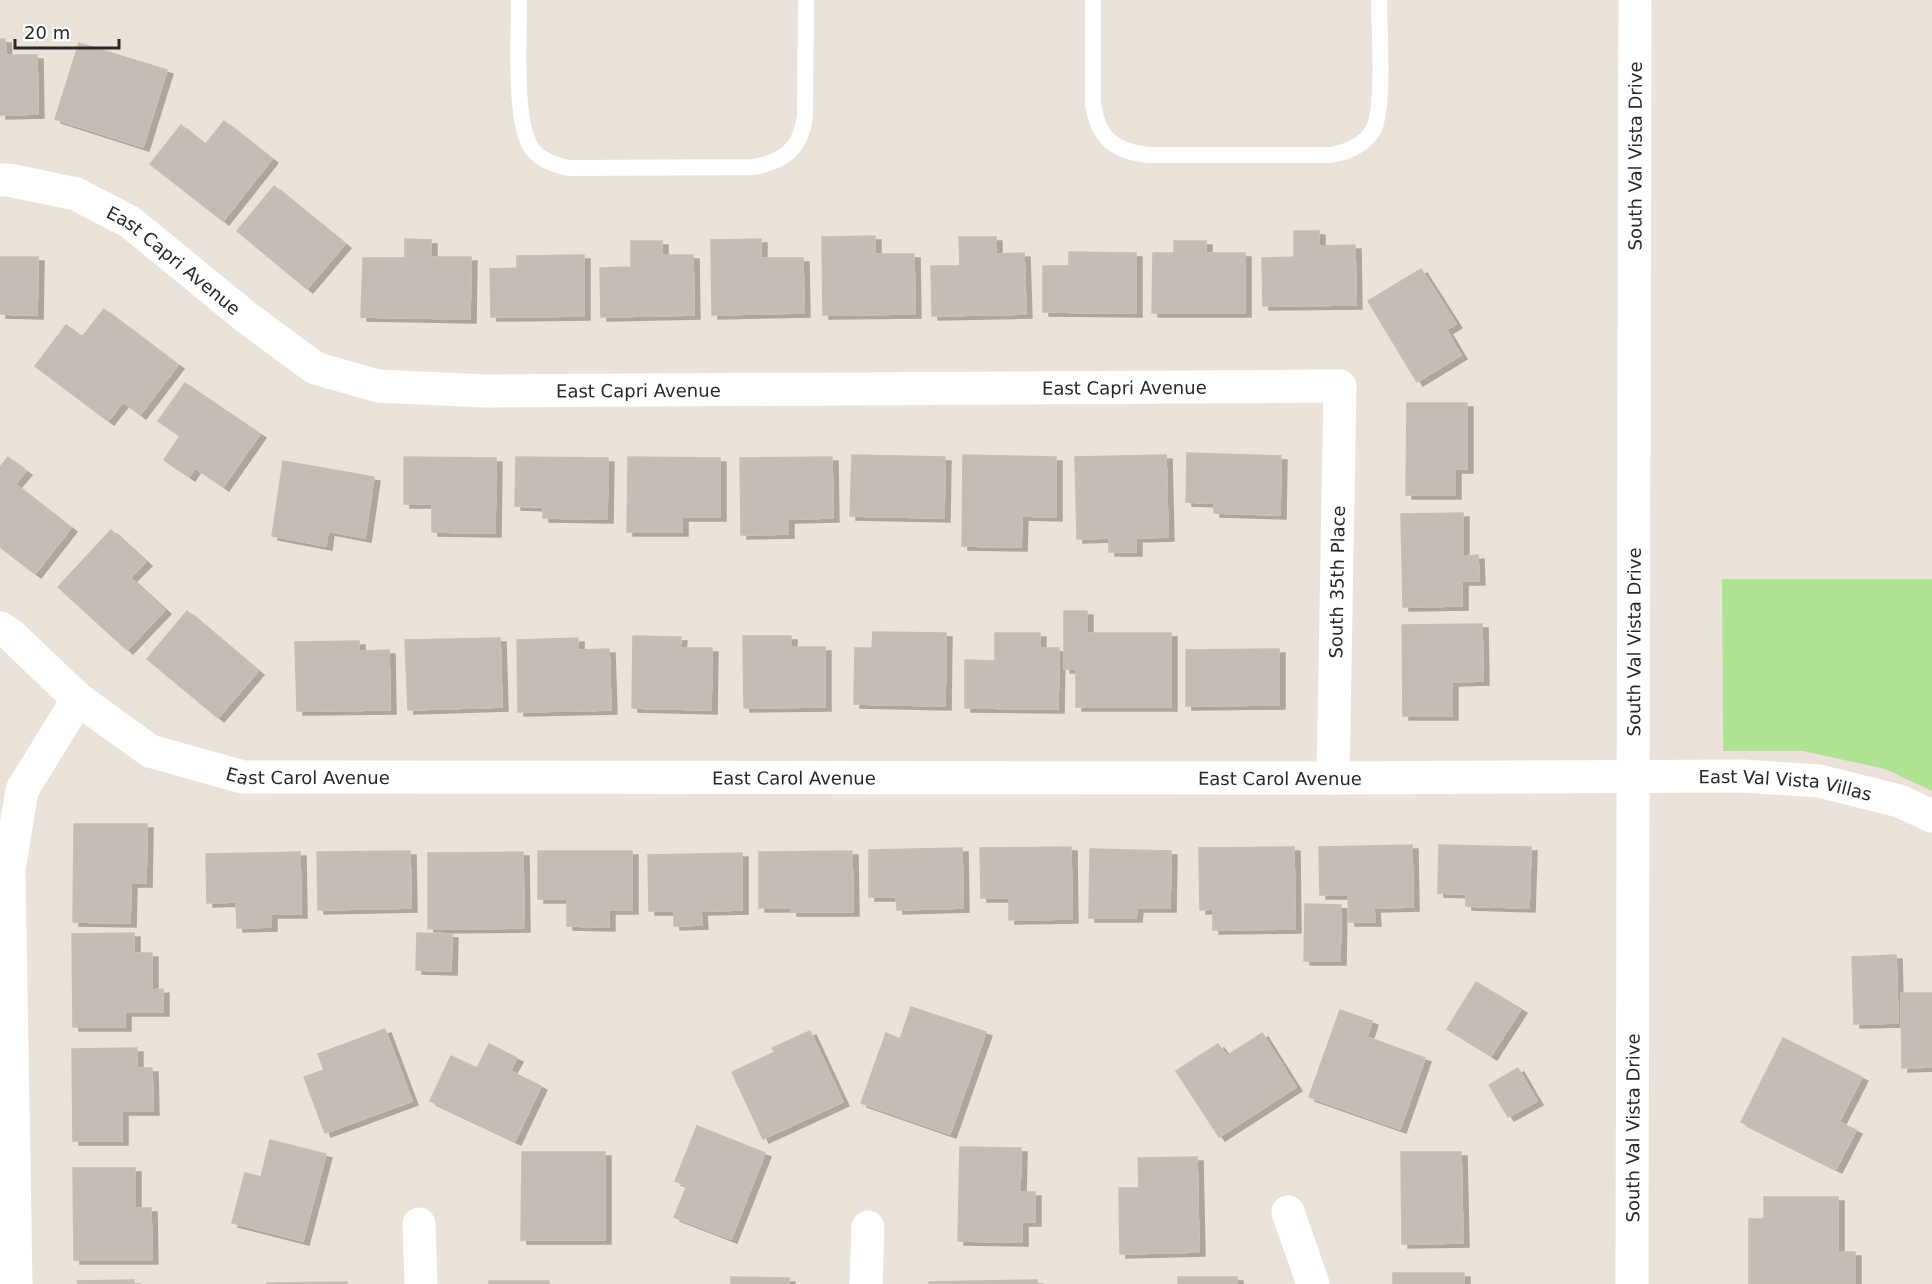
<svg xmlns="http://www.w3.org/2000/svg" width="1932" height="1284" viewBox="0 0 1932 1284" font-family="'DejaVu Sans',sans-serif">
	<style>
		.green { fill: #afe394 }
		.building { fill: #c3bdb6; stroke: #c6bfb3; stroke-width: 1.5; filter: url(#shadow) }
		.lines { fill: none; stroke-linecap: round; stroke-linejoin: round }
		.lane { stroke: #fff; stroke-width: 16 }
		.street { stroke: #fff; stroke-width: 33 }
		.secondary { stroke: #fff; stroke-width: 33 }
		.labels { text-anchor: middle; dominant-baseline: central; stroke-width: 5; stroke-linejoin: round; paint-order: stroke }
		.street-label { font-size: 18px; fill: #282828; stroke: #fff }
	</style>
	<defs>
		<filter id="shadow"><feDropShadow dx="6" dy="4" stdDeviation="0" flood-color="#0004"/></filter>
	</defs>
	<rect width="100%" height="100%" fill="#ebe3d9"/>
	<path class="green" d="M1722,579H1932V791L1885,769L1803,751H1723Z"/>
	<path class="building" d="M0,39H5L6,55H37L38,114L0,115Z
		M79,43L167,70L143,147L55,119Z
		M224,121L272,159L223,221L150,164L181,125L205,145Z
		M274,186L345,244L307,289L237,231Z
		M1294,231H1319V246L1355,245L1356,305L1263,306L1262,258L1294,257Z
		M875,236V254H914L915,314L823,315L822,237Z
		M959,237H996V254L1024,253L1026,314L932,316L931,266H960Z
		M405,239L431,240V257H471L470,319L361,317L363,258H405Z
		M761,239V258H803L804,313L712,315L711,240Z
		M631,241H662V255H693L694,315L601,317L600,268L631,267Z
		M1174,241H1206V253H1245V313H1152L1153,253H1174Z
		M1069,252L1136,253V313L1043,312V266H1069Z
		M584,255V316L491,317L490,269L517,268V256Z
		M0,257H38L37,315L0,314Z
		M1421,269L1456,324L1446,330L1461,355L1417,382L1368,301Z
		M104,309L178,365L140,415L123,402L108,421L35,366L66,325L82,337Z
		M185,383L260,434L223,487L195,468L189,477L164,460L180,436L158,421Z
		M1407,403H1467V469H1455V495H1406Z
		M1187,453L1281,456L1280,515L1214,513V503L1186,502Z
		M852,455L945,457L944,518L850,516Z
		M963,455L1056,457V517L1022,516L1021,547L962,546Z
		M1166,455L1168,537L1136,538V552H1109V538L1077,539L1075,457Z
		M8,457L26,471L15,484L71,528L35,574L0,547V467Z
		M404,457L496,458L495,533L432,532V504H404Z
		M516,457L608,458L607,519L543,518V507L515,506Z
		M628,457L720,458V517H682V532H627Z
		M832,457L833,518L788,519V534L741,535L740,458Z
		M283,461L374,477L365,538L328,531L326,546L272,536Z
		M1463,513V556L1478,555L1479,581H1462V606L1403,607L1401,514Z
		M111,530L146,562L130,578L165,610L127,650L58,587Z
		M187,611L258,671L218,718L147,659Z
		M1064,611H1087V633H1171V707H1076V669H1064Z
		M1482,624L1483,681L1452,682V716H1403L1402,625Z
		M873,632L946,633L945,706L854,704L855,648H872Z
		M995,633H1040V648H1059L1058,709L965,708V660L995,661Z
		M633,636L681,637L680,648H712L711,710L632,708Z
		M743,636H791V647H825V707L744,708Z
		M500,638L502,707L408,710L405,640Z
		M578,638V650L609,649L611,710L518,712L517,640Z
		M359,641V651L389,650L390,710L297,711L295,642Z
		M1279,649V705L1186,706V650Z
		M74,824H147L146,883H131L130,923L73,922Z
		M1412,845L1413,907L1374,908L1375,922H1349L1348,895H1320L1319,847Z
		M1439,845L1531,847L1529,908L1466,906V894L1438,893Z
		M1071,847L1072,919L1009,920V898H981L980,848Z
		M1294,847L1295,929L1213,930V909L1200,910L1199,848Z
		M962,848L963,908L897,910L896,897H869V850Z
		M1090,849L1171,851L1170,908H1137L1136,918H1089Z
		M410,851L411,908L318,910L317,852Z
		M538,851H632V910H609V927L567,926V899H538Z
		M852,851L853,912H791V908H759V852Z
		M300,852L301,914H271V927L237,928L236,902L207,903L206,854Z
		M523,852L524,928L428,929V853Z
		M742,853V910L701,911L702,925L674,926V911H649L648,855Z
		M1305,904L1341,905L1340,961H1304Z
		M134,933V953H152V990L163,989V1012H125V1027H73L72,934Z
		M417,933L452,934L451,971L416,970Z
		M1896,955L1898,1023L1854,1024L1852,957Z
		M1476,982L1521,1009L1491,1056L1447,1029Z
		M1901,993H1932V1067L1902,1068Z
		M911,1007L986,1032L950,1134L861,1103L886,1033L900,1039Z
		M1340,1010L1372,1021L1367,1037L1425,1058L1400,1129L1309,1097Z
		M385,1029L412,1101L325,1133L304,1077L324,1070L318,1054Z
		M810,1031L843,1102L763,1139L732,1072L775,1052L772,1048Z
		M1262,1033L1296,1087L1219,1137L1176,1071L1218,1044L1227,1056Z
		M1783,1038L1862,1077L1839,1122L1856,1130L1836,1169L1741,1122Z
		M489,1044L517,1058L510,1071L541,1086L515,1141L430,1101L451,1056L477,1068Z
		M137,1048V1068H152L153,1111H122V1141H73L72,1049Z
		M1518,1068L1537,1101L1508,1117L1489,1085Z
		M697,1126L765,1153L731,1239L674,1217L687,1186L675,1181Z
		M270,1140L326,1154L303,1241L232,1223L245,1173L261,1177Z
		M960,1147L1021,1148L1020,1192H1035V1222H1022V1242L958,1241Z
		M522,1152H605V1240H521Z
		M1401,1152H1461L1463,1243L1402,1244Z
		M1197,1157L1199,1252L1120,1254L1119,1188H1139L1138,1158Z
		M73,1168H135V1208H151L152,1260H74Z
		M1764,1197H1838V1252H1855V1284H1749V1219H1764Z
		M1393,1273H1464V1284H1393Z
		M731,1277L789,1278V1284H731Z
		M1178,1277H1237V1284H1178Z
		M134,1280V1284H78L77,1281Z
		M1037,1280V1284H929V1282Z
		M489,1281H549V1284H489Z
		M347,1282V1284L266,1283Z"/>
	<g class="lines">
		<path class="lane" d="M519,0C519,34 513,126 533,150C542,161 556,165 569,168L754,167C785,161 801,148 805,116L806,0
			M1093,0V104C1098,138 1114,151 1148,155H1331C1347,152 1364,146 1373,130C1385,110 1379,27 1379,0"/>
		<g class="street">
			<path id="s1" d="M0,180H9L76,194L130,222L246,317L315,368L378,386L486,391L1340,386L1333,778"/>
			<path id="s2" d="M0,628L11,635L78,699L150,751L243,777L1333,778L1743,776L1819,781L1899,801L1932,816"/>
			<path d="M1288,1212L1313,1284"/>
			<path d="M419,1224L421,1284"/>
			<path d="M16,1284L9,870L22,790L78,699"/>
			<path d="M866,1284L868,1227"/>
		</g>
		<path class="secondary" id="s3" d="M1632,1284L1635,0"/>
	</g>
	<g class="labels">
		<g class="street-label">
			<text stroke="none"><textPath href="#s3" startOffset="1128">South Val Vista Drive</textPath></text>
			<text stroke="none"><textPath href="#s1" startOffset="196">East Capri Avenue</textPath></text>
			<text stroke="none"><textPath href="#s1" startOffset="1186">East Capri Avenue</textPath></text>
			<text stroke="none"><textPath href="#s1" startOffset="700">East Capri Avenue</textPath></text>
			<text transform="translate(1337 582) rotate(-89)">South 35th Place</text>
			<text stroke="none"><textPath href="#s3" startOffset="642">South Val Vista Drive</textPath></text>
			<text stroke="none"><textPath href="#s2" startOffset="356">East Carol Avenue</textPath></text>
			<text stroke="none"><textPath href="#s2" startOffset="842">East Carol Avenue</textPath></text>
			<text stroke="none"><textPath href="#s2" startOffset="1328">East Carol Avenue</textPath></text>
			<text stroke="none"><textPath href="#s2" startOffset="1834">East Val Vista Villas</textPath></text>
			<text stroke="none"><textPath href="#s3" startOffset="156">South Val Vista Drive</textPath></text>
		</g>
	</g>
	<path d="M15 39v9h104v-9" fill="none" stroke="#282828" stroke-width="3"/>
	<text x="24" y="39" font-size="18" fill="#282828" stroke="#ffffff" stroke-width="4.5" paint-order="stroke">20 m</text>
</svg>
